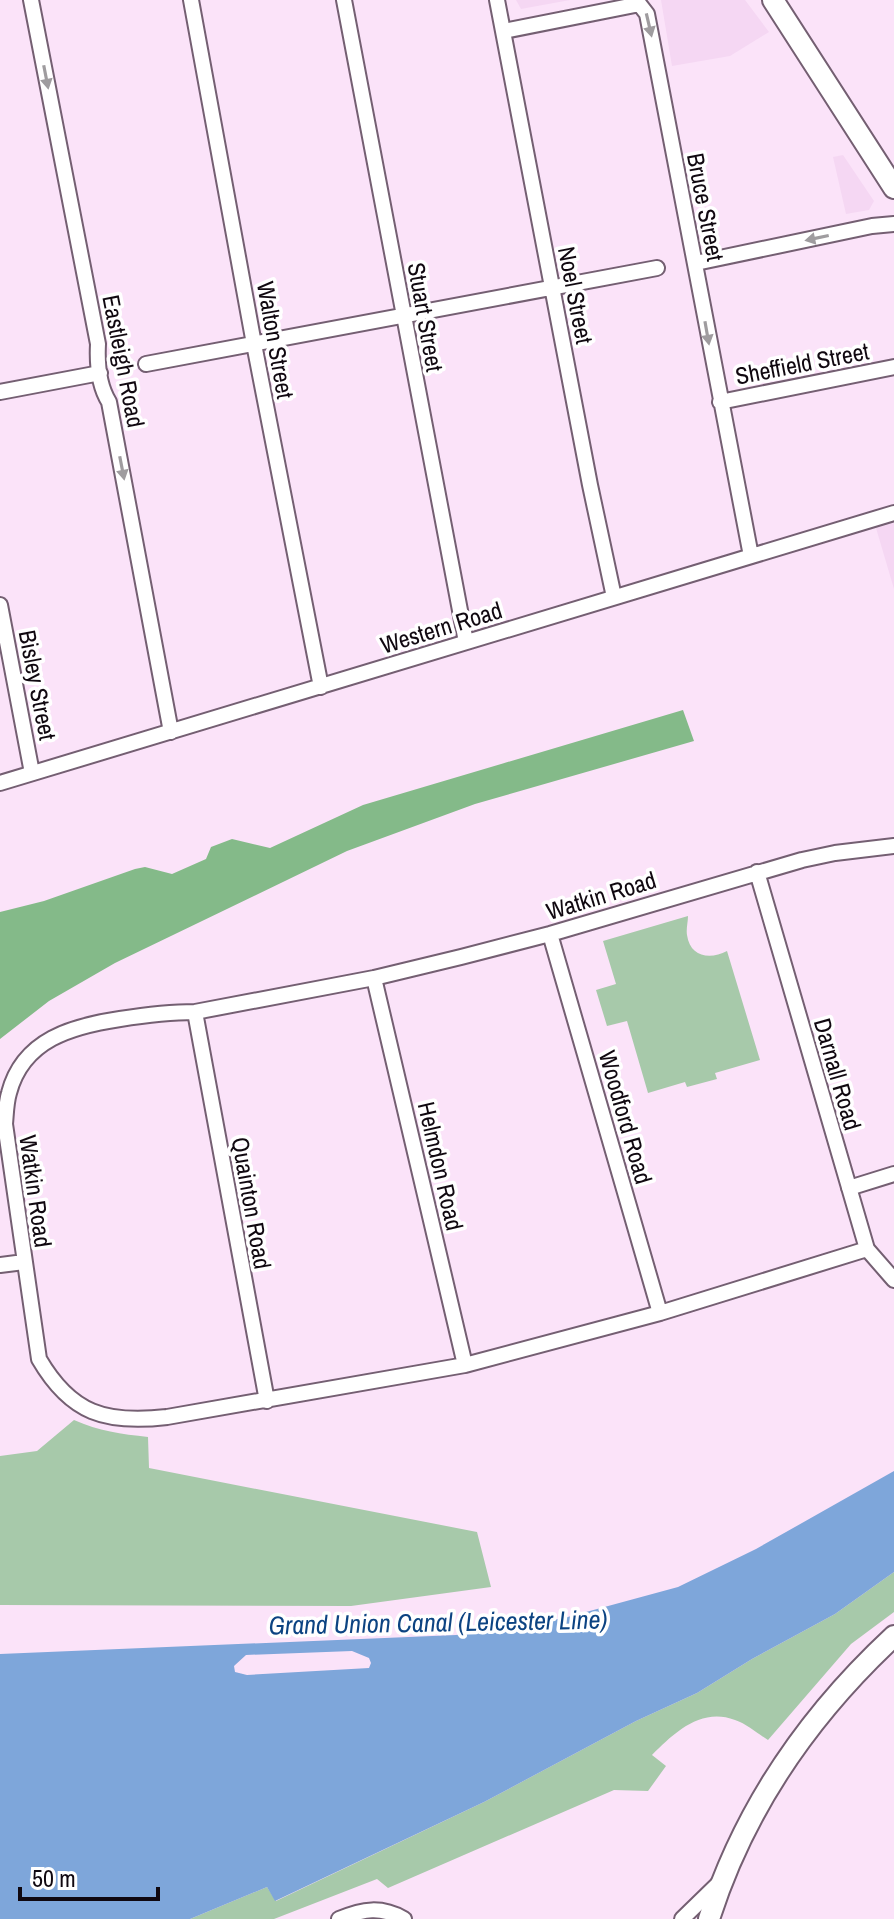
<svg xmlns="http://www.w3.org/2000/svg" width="894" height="1919" viewBox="0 0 894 1919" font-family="'Archivo Narrow',sans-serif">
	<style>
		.built { fill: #f5d7f3 }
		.green { fill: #a7c9aa }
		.forest { fill: #84ba89 }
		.water { fill: #7ea6da; fill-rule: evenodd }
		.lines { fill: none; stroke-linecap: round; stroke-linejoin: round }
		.street-casing { stroke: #745f72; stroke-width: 18 }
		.secondary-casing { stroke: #745f72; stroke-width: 24 }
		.street { stroke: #fff; stroke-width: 14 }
		.secondary { stroke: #fff; stroke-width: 20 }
		.oneway { fill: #9f9c9f }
		.labels { text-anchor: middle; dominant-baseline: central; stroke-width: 7; stroke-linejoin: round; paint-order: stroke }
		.street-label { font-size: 24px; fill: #100810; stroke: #fff }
		.water-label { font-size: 26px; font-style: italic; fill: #0c4382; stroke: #fff }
	</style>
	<rect width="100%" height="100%" fill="#fbe3f9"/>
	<path class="built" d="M516,0H570L521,9Z
		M661,0H745L769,32L730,56L672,66Z
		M843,155L874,201L869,210L846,214L833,157Z
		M894,523V589L876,528Z"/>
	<path class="green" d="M688,916C688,922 686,929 687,935C690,957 710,960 727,951L760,1060L715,1073L717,1079L687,1087L685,1082L648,1093L627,1021L607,1026L596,990L616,984L603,941Z
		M74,1420C99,1431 121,1434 148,1437L149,1468L477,1532L491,1587L351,1606L0,1605V1456L37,1451Z
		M894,1572V1612L851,1644L768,1740C758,1734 747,1724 735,1720C701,1707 674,1733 652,1755L666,1766L648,1791L614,1790L388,1888L377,1879L274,1919H190L267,1887L276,1901L484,1802L636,1721L697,1693L752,1659L835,1614Z"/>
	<path class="forest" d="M683,710L694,741L475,804L347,851L115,963L49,1001L0,1039V912L44,901L135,869L145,867L172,874L206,859L211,847L232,839L270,848L363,805Z"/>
	<path class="water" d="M894,1471V1572L835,1614L752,1659L697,1693L636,1721L484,1802L275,1901L267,1887L190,1919H0V1654L456,1635L564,1618L678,1587L756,1549ZM352,1651L369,1658L371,1663L369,1668L247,1675L235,1672L234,1666L246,1655Z"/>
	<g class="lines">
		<g class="street-casing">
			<path id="street" d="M31,0L98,344C97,363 99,386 109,402L171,732
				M191,0L254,344L321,687
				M344,0L466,642
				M497,0L590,485L614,597
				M504,31L635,5H640L647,14L751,556
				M696,263L872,226L894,224
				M146,364L657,268
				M0,392L100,373
				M720,402L894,367
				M0,605L32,773
				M0,783L894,513
				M757,872L867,1249L894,1280
				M550,934L660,1313
				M374,978L465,1365
				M195,1012L267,1401
				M849,1188L894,1174
				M867,1249L660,1313L465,1365L167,1417C106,1424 71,1414 39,1359L5,1124C6,1114 6,1103 9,1093C23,1039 73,1026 120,1019C145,1015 169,1012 195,1012L374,978L461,957L550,934L802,860L835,853L894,846
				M0,1265L24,1262
				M339,1919C363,1909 381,1906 404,1919
				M682,1919L719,1883"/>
		</g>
		<g class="secondary-casing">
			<path id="secondary" d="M773,0L894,188
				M709,1919C744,1809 810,1714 894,1636"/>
		</g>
		<use href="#street" class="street"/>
		<use href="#secondary" class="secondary"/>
	</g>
	<defs><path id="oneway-solid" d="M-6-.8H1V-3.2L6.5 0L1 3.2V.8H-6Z" transform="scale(2)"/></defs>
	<g class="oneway">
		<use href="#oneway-solid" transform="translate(649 25) rotate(77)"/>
		<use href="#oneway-solid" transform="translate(46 77) rotate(79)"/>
		<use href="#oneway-solid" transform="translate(817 238) rotate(168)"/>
		<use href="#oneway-solid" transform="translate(707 333) rotate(80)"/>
		<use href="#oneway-solid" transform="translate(122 468) rotate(79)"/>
	</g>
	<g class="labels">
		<g class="street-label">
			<text transform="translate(706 207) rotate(79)">Bruce Street</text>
			<text transform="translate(576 295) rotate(79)">Noel Street</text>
			<text transform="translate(426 317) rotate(80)">Stuart Street</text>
			<text transform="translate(276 340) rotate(80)">Walton Street</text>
			<text transform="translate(124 361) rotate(79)">Eastleigh Road</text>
			<text transform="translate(802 363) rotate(-11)">Sheffield Street</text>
			<text transform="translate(441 627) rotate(-17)">Western Road</text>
			<text transform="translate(38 685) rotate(79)">Bisley Street</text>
			<text transform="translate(601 895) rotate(-17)">Watkin Road</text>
			<text transform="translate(838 1074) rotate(74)">Darnall Road</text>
			<text transform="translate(626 1117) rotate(74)">Woodford Road</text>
			<text transform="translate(441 1166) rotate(77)">Helmdon Road</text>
			<text transform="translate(36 1191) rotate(82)">Watkin Road</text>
			<text transform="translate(252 1203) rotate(80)">Quainton Road</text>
		</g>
		<g class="water-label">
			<text transform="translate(438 1622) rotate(-1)">Grand Union Canal (Leicester Line)</text>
		</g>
	</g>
	<path d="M20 1887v12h138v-12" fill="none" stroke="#100810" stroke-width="4"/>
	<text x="32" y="1887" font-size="24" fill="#100810" stroke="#ffffff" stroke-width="6" paint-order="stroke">50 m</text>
</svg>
